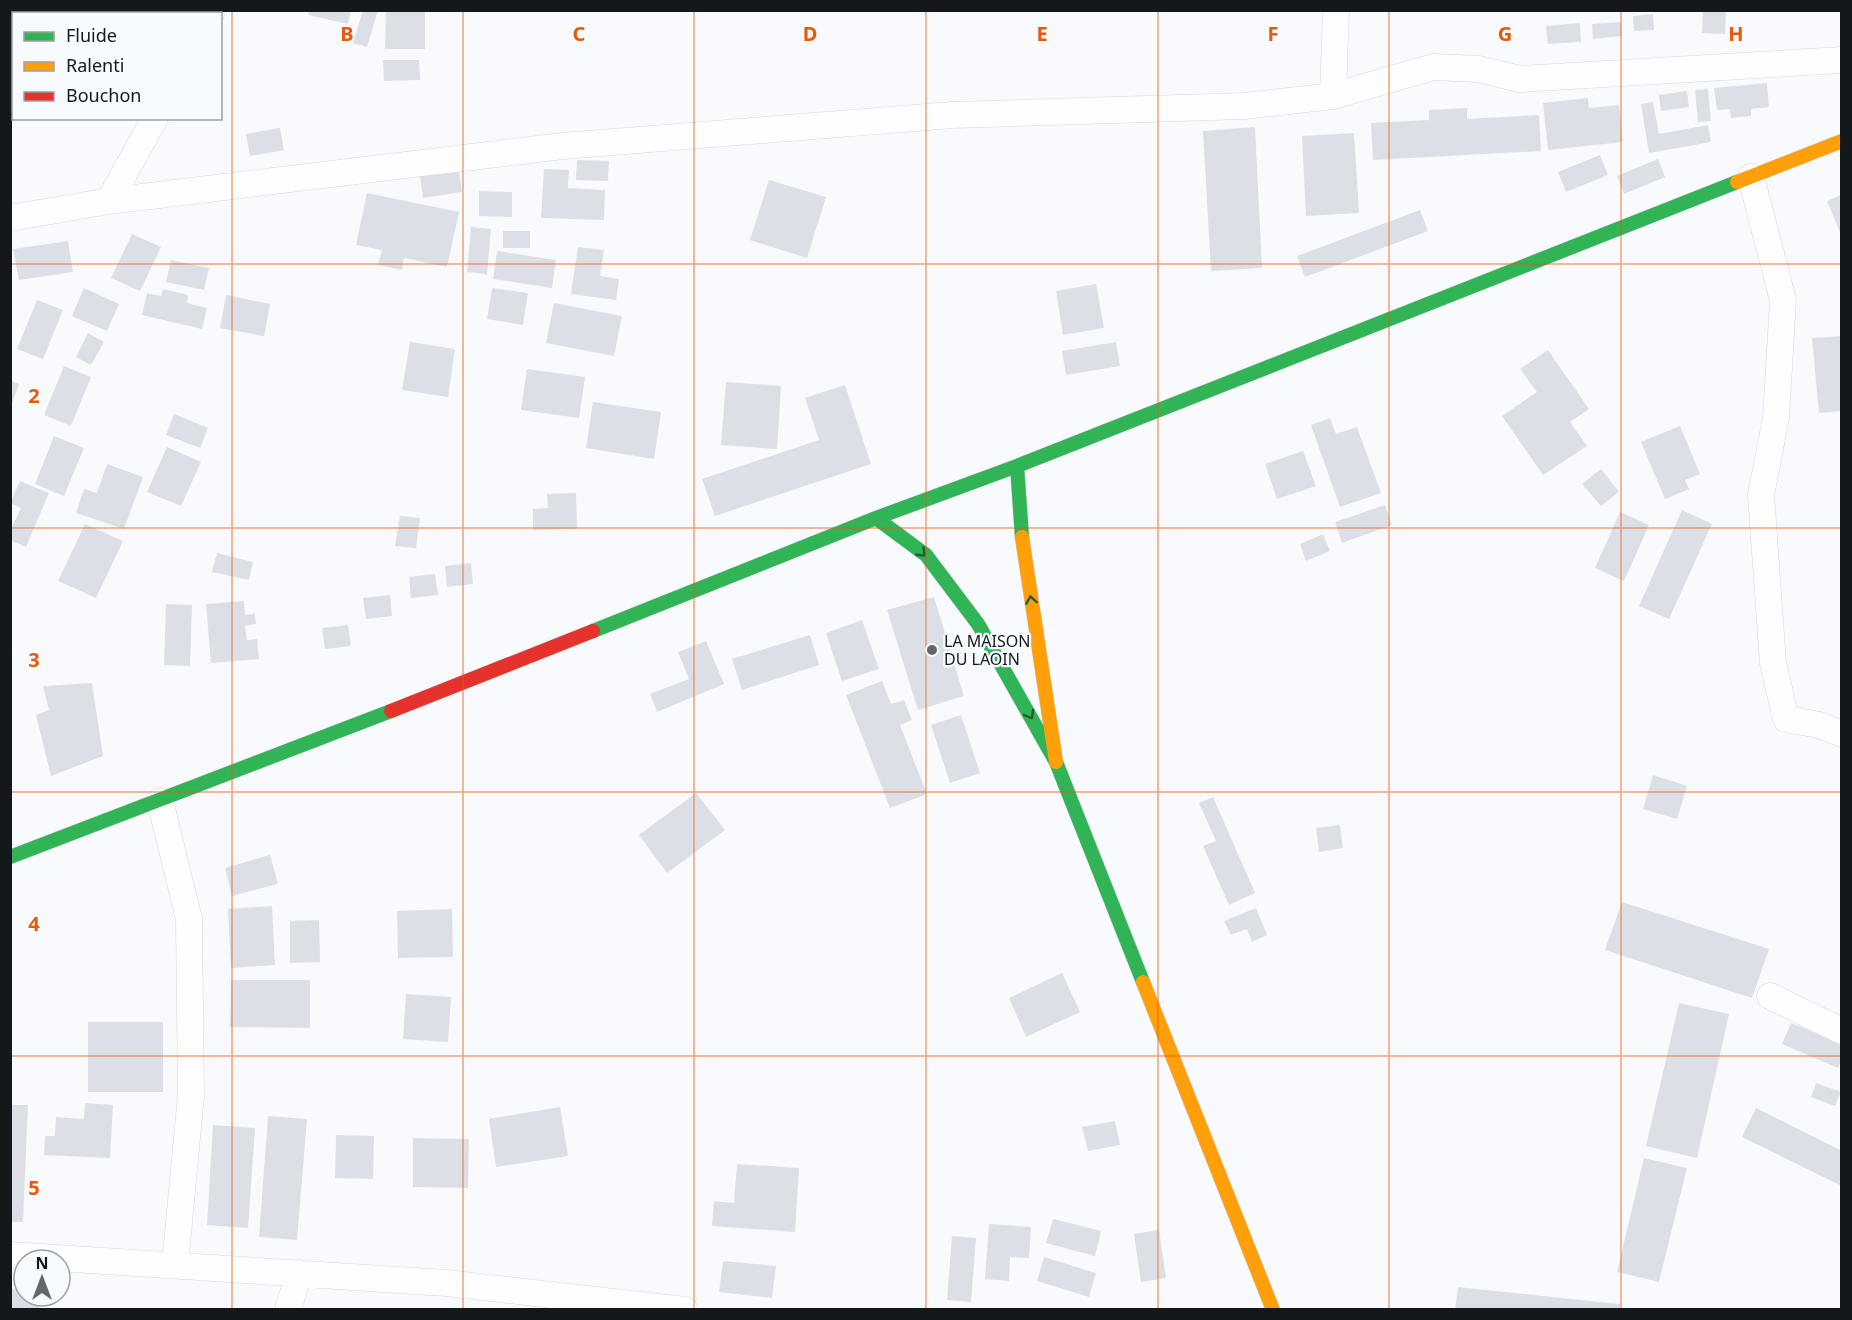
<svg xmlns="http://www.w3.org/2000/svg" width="1852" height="1320" viewBox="0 0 1852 1320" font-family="'Noto Sans',sans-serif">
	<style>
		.building { fill: #dce0e6 }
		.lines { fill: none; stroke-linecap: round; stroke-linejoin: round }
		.street-casing { stroke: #d3d5d9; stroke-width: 27 }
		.fast-casing { stroke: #d3d5d9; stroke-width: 15 }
		.slow-casing { stroke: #d3d5d9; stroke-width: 15 }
		.jam-casing { stroke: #d3d5d9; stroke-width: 15 }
		.street { stroke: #fefeff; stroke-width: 26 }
		.fast { stroke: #30b455; stroke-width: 14 }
		.slow { stroke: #ff9f0a; stroke-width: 14 }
		.jam { stroke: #e5322d; stroke-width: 14 }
		.oneway { stroke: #215e35 }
		.grid { fill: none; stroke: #e8590c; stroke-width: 1.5; stroke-opacity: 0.55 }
		.poi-dot { fill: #64676a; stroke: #f7fafe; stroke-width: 2 }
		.labels { text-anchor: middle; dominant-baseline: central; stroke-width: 4.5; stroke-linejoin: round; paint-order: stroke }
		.poi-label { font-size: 16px; fill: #15181b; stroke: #f7fafe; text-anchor: start }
		.grid-label { font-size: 20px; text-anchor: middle; font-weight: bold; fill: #e8590c; stroke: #f7fafe; stroke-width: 4.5; stroke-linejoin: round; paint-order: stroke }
	</style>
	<rect width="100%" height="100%" fill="#f8fafd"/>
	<path class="building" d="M10,10H52L50,14H14V37L10,41Z
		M309,10H351L348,24L308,15Z
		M363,10H378L367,47L353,43Z
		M1703,10H1726L1725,34L1702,33Z
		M386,11L425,12V49H385Z
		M1653,14L1654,30L1634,31L1633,16Z
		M1621,22L1622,36L1593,39L1592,24Z
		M1580,23L1581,42L1548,44L1546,26Z
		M383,60H419L420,80L384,81Z
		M1767,83L1769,107L1751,109V116L1731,118L1730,109L1717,110L1714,88Z
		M1708,89L1711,121L1698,122L1695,90Z
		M1687,91L1689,107L1661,111L1659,95Z
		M1588,98L1589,108L1619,105L1623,142L1548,150L1543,103Z
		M1653,102L1659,134L1708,125L1711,142L1649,153L1641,104Z
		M1467,108V119L1539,115L1541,151L1373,160L1371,123L1429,120V110Z
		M1255,127L1262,268L1211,271L1203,131Z
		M280,128L284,150L250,156L246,134Z
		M1354,133L1359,213L1306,216L1302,136Z
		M1600,155L1608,175L1566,192L1558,172Z
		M1658,159L1665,177L1624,194L1617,176Z
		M577,160L609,161L608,181L576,180Z
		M544,169L569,170L568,188L605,190L604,220L541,218Z
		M459,171L462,192L423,198L420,176Z
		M769,180L826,197L807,258L750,240Z
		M479,191L512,192V217L479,216Z
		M367,193L459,212L447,267L404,258L402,270L378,265L382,250L356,245Z
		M1841,195V235L1827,201Z
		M1420,210L1428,231L1305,277L1297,256Z
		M471,227L491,229L487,274L467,272Z
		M503,231H530V248H503Z
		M132,234L161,247L140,291L111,278Z
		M68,241L73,272L19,280L13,249Z
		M578,247L604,250L600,276L619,279L616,300L571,294Z
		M497,251L556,260L552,288L493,279Z
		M171,260L209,268L204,290L166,282Z
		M1096,284L1104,328L1063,335L1056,291Z
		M84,288L119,304L107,331L72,316Z
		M492,288L528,293L523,325L487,319Z
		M163,289L188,295L187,303L207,308L202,329L142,315L147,293L161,296Z
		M226,295L270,304L264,336L220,328Z
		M37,300L63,310L43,359L17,349Z
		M554,303L622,316L614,356L546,343Z
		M88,333L104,342L91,365L76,357Z
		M1842,336V411L1819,413L1812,338Z
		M410,342L455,349L448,397L402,390Z
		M1116,342L1120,366L1066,375L1062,351Z
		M1548,350L1589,409L1570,422L1587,446L1543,475L1502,416L1537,392L1520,369Z
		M64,366L91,377L71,426L44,415Z
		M527,369L585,377L579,418L521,410Z
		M10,380L19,384L11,406H10Z
		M726,382L781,386L777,449L721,445Z
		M845,385L871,464L715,516L702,479L819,440L805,398Z
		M593,402L661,412L654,459L586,448Z
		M174,414L208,428L200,448L166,435Z
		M1330,418L1336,434L1357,427L1381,493L1340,507L1311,425Z
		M1680,426L1700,474L1685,480L1689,489L1665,499L1641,442Z
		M54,436L84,448L64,496L35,484Z
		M167,447L201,462L181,506L147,492Z
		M1303,451L1316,486L1277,499L1265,464Z
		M107,464L143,477L124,529L76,513L84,489L97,493Z
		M1601,469L1619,492L1601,506L1582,484Z
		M20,481L49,493L26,547L10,540V531L21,508L10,503Z
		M576,493L577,529L533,530V509L548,508L547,494Z
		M1385,505L1392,525L1342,543L1335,522Z
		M1682,510L1712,524L1669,619L1639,606Z
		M1620,512L1649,525L1624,581L1595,568Z
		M400,516L420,518L416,548L395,546Z
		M85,524L123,541L96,598L58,581Z
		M1323,534L1330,551L1306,561L1300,544Z
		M217,553L253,562L249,580L212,572Z
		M471,563L473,584L447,587L445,566Z
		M435,574L438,595L411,598L409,577Z
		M390,595L392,616L366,619L363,598Z
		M934,597L964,696L918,710L887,610Z
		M244,601L245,615L255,614L256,624L245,626L247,640L257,639L259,659L211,663L206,604Z
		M166,604L192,605L190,666L164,665Z
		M862,620L879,669L842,681L826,633Z
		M348,625L351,646L325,649L322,628Z
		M810,635L819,665L742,690L732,659Z
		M706,641L724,684L657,712L650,694L689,679L678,652Z
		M882,681L891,704L904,700L912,720L900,725L927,794L890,808L846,695Z
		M92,683L103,756L51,776L36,715L49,710L43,686Z
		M961,715L980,773L950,783L931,725Z
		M1653,775L1687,786L1677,819L1643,809Z
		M696,793L725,830L667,873L639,835Z
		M1213,797L1255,893L1229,905L1203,846L1216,841L1199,803Z
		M1340,825L1343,848L1319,852L1316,828Z
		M270,855L278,884L232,896L225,868Z
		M1622,902L1769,949L1752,998L1605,950Z
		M272,906L275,965L231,968L228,909Z
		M1256,908L1267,935L1252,942L1247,929L1231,935L1224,921Z
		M452,909L453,957L398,958L397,911Z
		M319,920L320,962L290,963V921Z
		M1062,973L1080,1012L1026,1037L1009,998Z
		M231,980H310V1028L230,1027Z
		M406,994L451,997L448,1042L403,1039Z
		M1679,1003L1729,1014L1697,1158L1646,1146Z
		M88,1022H163V1092H88Z
		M1791,1023L1842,1044V1059L1838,1068L1782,1044Z
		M1816,1083L1841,1092L1835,1106L1811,1097Z
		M85,1103L113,1105L110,1158L44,1155L45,1136H55L56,1117L84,1119Z
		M10,1105H28L23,1222H10Z
		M560,1107L568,1156L496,1167L489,1119Z
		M1756,1108L1842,1151V1186L1742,1137Z
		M268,1116L307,1119L297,1240L259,1237Z
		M1115,1121L1120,1145L1088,1151L1082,1127Z
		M213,1125L255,1128L248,1228L207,1225Z
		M336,1135L374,1136L373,1179L335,1178Z
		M413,1138L469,1139L468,1188L413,1187Z
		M1644,1158L1687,1168L1659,1282L1617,1272Z
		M737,1164L799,1168L795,1232L712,1226L714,1201L734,1203Z
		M1053,1219L1101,1231L1095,1256L1046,1243Z
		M989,1224L1031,1227L1029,1258L1010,1257L1009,1281L985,1279Z
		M1159,1230L1166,1278L1141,1282L1134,1234Z
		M952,1236L976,1238L971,1302L947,1300Z
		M1044,1257L1096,1273L1089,1297L1037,1281Z
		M723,1261L776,1266L772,1298L719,1292Z
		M10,1287L24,1293V1296L42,1301L38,1310H10Z
		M1458,1287L1620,1304V1310H1455Z"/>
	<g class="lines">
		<g class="street-casing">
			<path id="street" d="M211,14V10
				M1333,96L1336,10
				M1751,177L1783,300L1776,418L1761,495L1773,663L1786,719L1819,725L1842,734
				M109,201L155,118
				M10,218L109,201L563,146L952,115L1244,106L1333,96L1433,67L1478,69L1520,79L1842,60
				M160,801L189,919L191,1095L175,1265
				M1770,996L1842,1031
				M10,1255L446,1283L685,1310
				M288,1310L299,1273"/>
		</g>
		<g class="fast-casing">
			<path id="fast" d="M1017,466L1737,182
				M876,518L926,555L978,624L1056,762L1143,982
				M593,631L876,518L1017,466L1022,537
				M10,857L391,711"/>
		</g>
		<g class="slow-casing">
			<path id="slow" d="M1737,182L1842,141
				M1022,537L1056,762
				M1143,982L1273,1310"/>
		</g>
		<g class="jam-casing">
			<path id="jam" d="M391,711L593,631"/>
		</g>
		<use href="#street" class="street"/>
		<use href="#fast" class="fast"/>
		<use href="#slow" class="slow"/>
		<use href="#jam" class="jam"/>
	</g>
	<defs><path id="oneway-chevron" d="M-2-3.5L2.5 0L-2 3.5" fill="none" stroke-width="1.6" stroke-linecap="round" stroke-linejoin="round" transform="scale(1.5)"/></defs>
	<g class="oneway">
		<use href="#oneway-chevron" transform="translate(922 553) rotate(43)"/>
		<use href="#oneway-chevron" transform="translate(1031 600) rotate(-99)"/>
		<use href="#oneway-chevron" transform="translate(1030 715) rotate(60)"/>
	</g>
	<path class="grid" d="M232,10V1310M463,10V1310M694,10V1310M926,10V1310M1158,10V1310M1389,10V1310M1621,10V1310M10,264H1842M10,528H1842M10,792H1842M10,1056H1842"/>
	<circle class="poi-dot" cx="932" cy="650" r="6"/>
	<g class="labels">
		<g class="poi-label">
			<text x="944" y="641">LA MAISON<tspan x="944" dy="18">DU LAOIN</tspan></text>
		</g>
	</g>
	<g class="grid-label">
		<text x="347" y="41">B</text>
		<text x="579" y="41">C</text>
		<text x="810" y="41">D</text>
		<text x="1042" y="41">E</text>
		<text x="1273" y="41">F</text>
		<text x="1505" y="41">G</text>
		<text x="1736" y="41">H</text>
		<text x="34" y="403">2</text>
		<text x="34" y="667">3</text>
		<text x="34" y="931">4</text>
		<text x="34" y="1195">5</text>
	</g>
	<rect width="1852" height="1320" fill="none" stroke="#15181b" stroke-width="24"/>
	<rect x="12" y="12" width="210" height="108" fill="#f7fafe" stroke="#9da0a3" stroke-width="1.5"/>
	<rect x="24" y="32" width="30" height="9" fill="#30b455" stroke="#9da0a3" stroke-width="1.5"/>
	<text x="66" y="42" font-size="18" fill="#15181b">Fluide</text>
	<rect x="24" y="62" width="30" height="9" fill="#ff9f0a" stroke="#9da0a3" stroke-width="1.5"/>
	<text x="66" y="72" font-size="18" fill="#15181b">Ralenti</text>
	<rect x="24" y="92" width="30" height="9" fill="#e5322d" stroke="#9da0a3" stroke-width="1.5"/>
	<text x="66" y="102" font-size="18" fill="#15181b">Bouchon</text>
	<g transform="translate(42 1278)"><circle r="28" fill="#f7fafe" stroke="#9da0a3" stroke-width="1.5"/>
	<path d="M0-4.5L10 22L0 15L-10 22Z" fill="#64676a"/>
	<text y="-9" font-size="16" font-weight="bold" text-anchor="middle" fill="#15181b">N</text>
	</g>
</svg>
